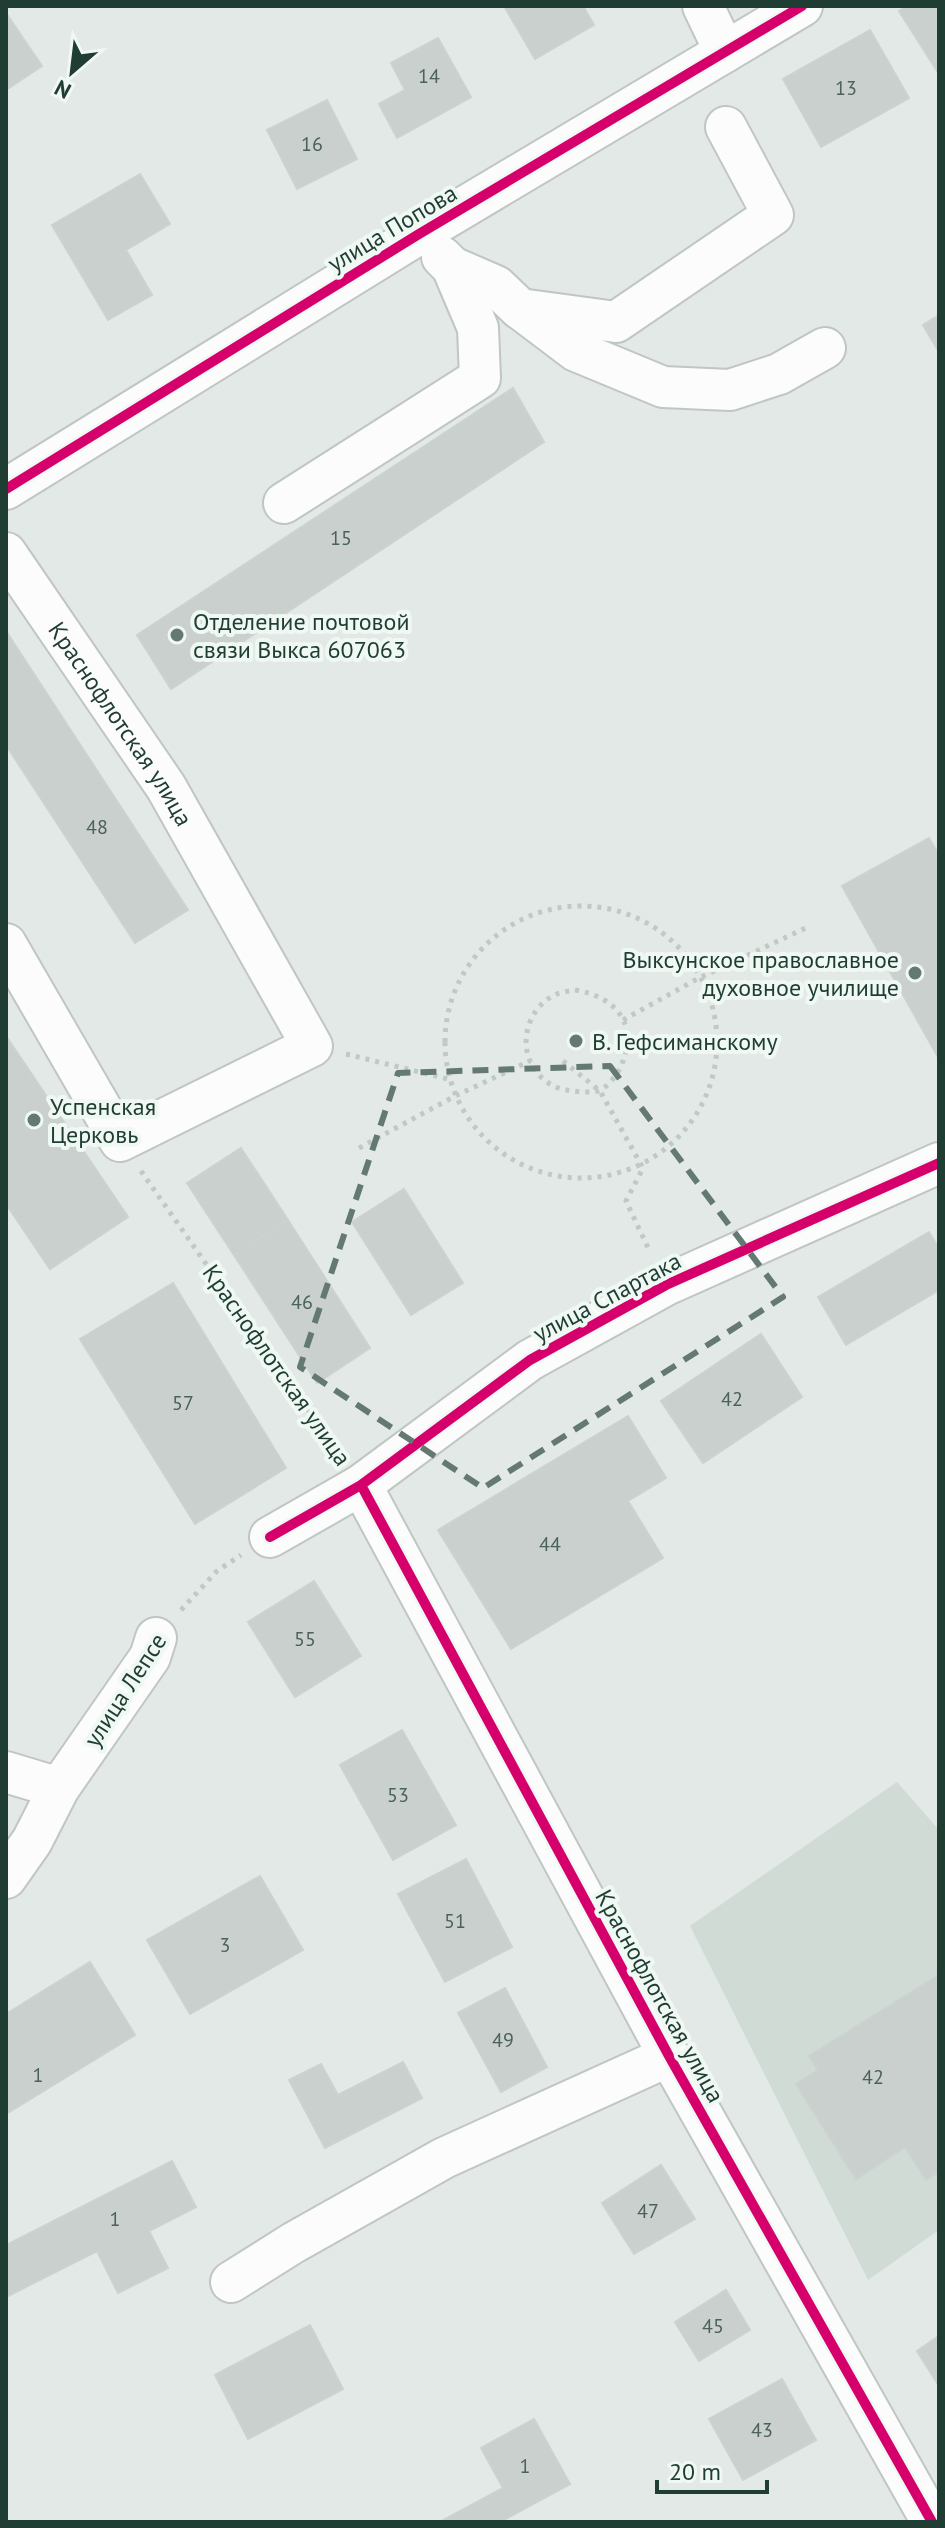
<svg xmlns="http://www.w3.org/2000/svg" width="945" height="2528" viewBox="0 0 945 2528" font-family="'PT Sans',sans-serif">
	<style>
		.built { fill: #d0dbd5 }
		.building { fill: #cad0cd; stroke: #cbd2cf; stroke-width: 2 }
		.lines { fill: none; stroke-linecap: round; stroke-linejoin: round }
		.minor-casing { stroke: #c0c6c3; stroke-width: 44 }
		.path { stroke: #c0c9c4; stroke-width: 5; stroke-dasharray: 4 6; stroke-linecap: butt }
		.minor { stroke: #fbfcfb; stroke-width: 40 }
		.cycleway-casing { stroke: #f0f8f4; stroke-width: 15 }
		.cycleway { stroke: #d6006c; stroke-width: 10 }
		.marked { fill: none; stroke: #647972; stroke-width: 6; stroke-dasharray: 16 10; stroke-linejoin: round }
		.poi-dot { fill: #647972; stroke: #f0f8f4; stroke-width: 3 }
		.labels { text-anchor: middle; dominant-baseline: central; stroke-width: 8; stroke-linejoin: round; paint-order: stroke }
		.number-label { font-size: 20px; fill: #4a625a }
		.street-label { font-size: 24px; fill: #1f3d33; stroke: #f0f8f4 }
		.poi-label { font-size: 24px; fill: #1f3d33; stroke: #f0f8f4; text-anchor: start }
	</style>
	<rect width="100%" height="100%" fill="#e3e9e6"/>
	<path class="built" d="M897,1782L939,1830V2230L868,2280L690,1926Z"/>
	<path class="building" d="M504,6H583L594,25L535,59Z
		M907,6H939V74L899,11Z
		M6,13L42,66L6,90Z
		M870,30L909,98L821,147L783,79Z
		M438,38L471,97L397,138L379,104L405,90L391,63Z
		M327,100L357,159L297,189L267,130Z
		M140,174L170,224L126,250L152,295L108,320L52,225Z
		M939,315V352L923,325Z
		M513,388L544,442L171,689L137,635Z
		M6,631L188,910L135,943L6,745Z
		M929,838L939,855V1059L842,886Z
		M6,1036L128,1217L50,1269L6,1204Z
		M241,1148L288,1220L234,1255L187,1183Z
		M404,1189L463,1283L411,1315L352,1222Z
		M288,1220L370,1348L317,1383L234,1255Z
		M929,1232L939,1249V1290L846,1345L818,1297Z
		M173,1283L286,1468L195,1524L80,1339Z
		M761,1334L802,1397L703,1463L661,1401Z
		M628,1416L666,1478L628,1501L663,1558L511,1649L438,1530Z
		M314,1581L361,1656L295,1697L248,1622Z
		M402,1730L456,1825L393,1860L340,1765Z
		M466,1859L512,1947L445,1982L398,1894Z
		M260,1876L303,1950L190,2014L147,1940Z
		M90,1962L135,2035L6,2114V2014Z
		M939,1975V2172L926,2180L905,2147L856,2179L796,2084L818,2070L809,2056Z
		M505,1988L547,2067L501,2092L458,2013Z
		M403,2062L422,2098L325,2148L289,2080L321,2064L338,2095Z
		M172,2161L196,2207L149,2231L168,2268L118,2293L97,2251L6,2297V2245Z
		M661,2165L695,2219L634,2254L602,2203Z
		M726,2290L750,2330L699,2361L675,2322Z
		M310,2325L343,2389L248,2439L215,2375Z
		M939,2336V2386L917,2351Z
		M782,2379L816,2440L743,2480L709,2419Z
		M534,2419L570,2484L500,2522H440L503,2488L481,2448Z"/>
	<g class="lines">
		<g class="minor-casing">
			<g id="minor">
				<path d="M703,6L725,52"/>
				<path d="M452,267L496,286L520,309L616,322L773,215L726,127"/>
				<path d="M523,311L576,351L663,387L730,390L779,374L825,348"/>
				<path d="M6,489L419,234L802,6"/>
				<path d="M284,503L480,378L478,328L452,267L442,257"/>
				<path id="s1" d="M6,553L166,787L312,1046L120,1141L6,944"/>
				<path d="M361,1485L669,2056L932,2522"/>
				<path d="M270,1537L361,1485L530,1360L666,1285L939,1163"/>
				<path d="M6,1772L59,1788"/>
				<path d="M6,1878L32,1841L59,1788L150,1657L156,1638"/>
				<path d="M231,2282L293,2243L444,2158L669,2056"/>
			</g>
		</g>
		<path class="path" d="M445 1042a136 136 0 1 1 272 0a136 136 0 1 1-272 0Z
			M575,990C618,997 641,1027 619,1070C615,1077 607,1088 598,1091C589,1093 577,1092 567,1090C551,1088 536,1076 530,1061C519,1036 532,1004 557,994C562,992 569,991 575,990Z
			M623,1020L699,978L808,927
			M346,1054L452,1080
			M563,1061L600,1091L643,1168L626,1201L650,1252
			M359,1148L457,1095L530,1061
			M141,1171L339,1454
			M181,1610L217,1571L241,1555"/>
		<use href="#minor" class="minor"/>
		<g class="cycleway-casing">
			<path id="cycleway" d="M6,489L419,234L802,6
				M361,1485L669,2056L932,2522
				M270,1537L361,1485L530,1360L666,1285L939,1163"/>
		</g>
		<use href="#cycleway" class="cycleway"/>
	</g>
	<path class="marked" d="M610,1066L783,1297L483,1488L300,1367L398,1073Z"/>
	<g class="poi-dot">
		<circle cx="177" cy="635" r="8"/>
		<circle cx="915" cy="973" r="8"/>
		<circle cx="576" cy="1041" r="8"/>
		<circle cx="34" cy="1120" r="8"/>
	</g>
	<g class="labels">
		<g class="number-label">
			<text x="429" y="76">14</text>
			<text x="846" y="88">13</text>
			<text x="312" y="144">16</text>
			<text x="341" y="538">15</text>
			<text x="97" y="827">48</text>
			<text x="302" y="1302">46</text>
			<text x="732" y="1399">42</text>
			<text x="183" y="1403">57</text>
			<text x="550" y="1544">44</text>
			<text x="305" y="1639">55</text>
			<text x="398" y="1795">53</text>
			<text x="455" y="1921">51</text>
			<text x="225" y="1945">3</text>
			<text x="503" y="2040">49</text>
			<text x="38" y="2075">1</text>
			<text x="873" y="2077">42</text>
			<text x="648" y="2211">47</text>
			<text x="115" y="2219">1</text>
			<text x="713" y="2326">45</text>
			<text x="762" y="2430">43</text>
			<text x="525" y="2466">1</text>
		</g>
		<g class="street-label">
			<text transform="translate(392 228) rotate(-31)">улица Попова</text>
			<text stroke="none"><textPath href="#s1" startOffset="206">Краснофлотская улица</textPath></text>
			<text transform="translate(607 1297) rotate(-28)">улица Спартака</text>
			<text transform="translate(277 1365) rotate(55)">Краснофлотская улица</text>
			<text transform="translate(125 1690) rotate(-57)">улица Лепсе</text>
			<text transform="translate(660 1996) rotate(61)">Краснофлотская улица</text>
		</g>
		<g class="poi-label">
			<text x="193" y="621">Отделение почтовой<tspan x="193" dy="28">связи Выкса 607063</tspan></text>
			<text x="899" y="959" text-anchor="end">Выксунское православное<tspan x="899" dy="28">духовное училище</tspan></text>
			<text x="592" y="1041">В. Гефсиманскому</text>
			<text x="50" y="1106">Успенская<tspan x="50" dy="28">Церковь</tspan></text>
		</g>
	</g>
	<rect width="945" height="2528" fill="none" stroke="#1f3d33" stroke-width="16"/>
	<g transform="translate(72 72) rotate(208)" stroke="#f0f8f4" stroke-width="6" paint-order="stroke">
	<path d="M0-6L14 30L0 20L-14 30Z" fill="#1f3d33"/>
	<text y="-12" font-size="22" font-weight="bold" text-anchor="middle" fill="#1f3d33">N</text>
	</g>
	<path d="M657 2480v12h110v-12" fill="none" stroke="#1f3d33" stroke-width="4"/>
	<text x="669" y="2480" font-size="24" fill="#1f3d33" stroke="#f0f8f4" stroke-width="6" paint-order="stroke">20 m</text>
</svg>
